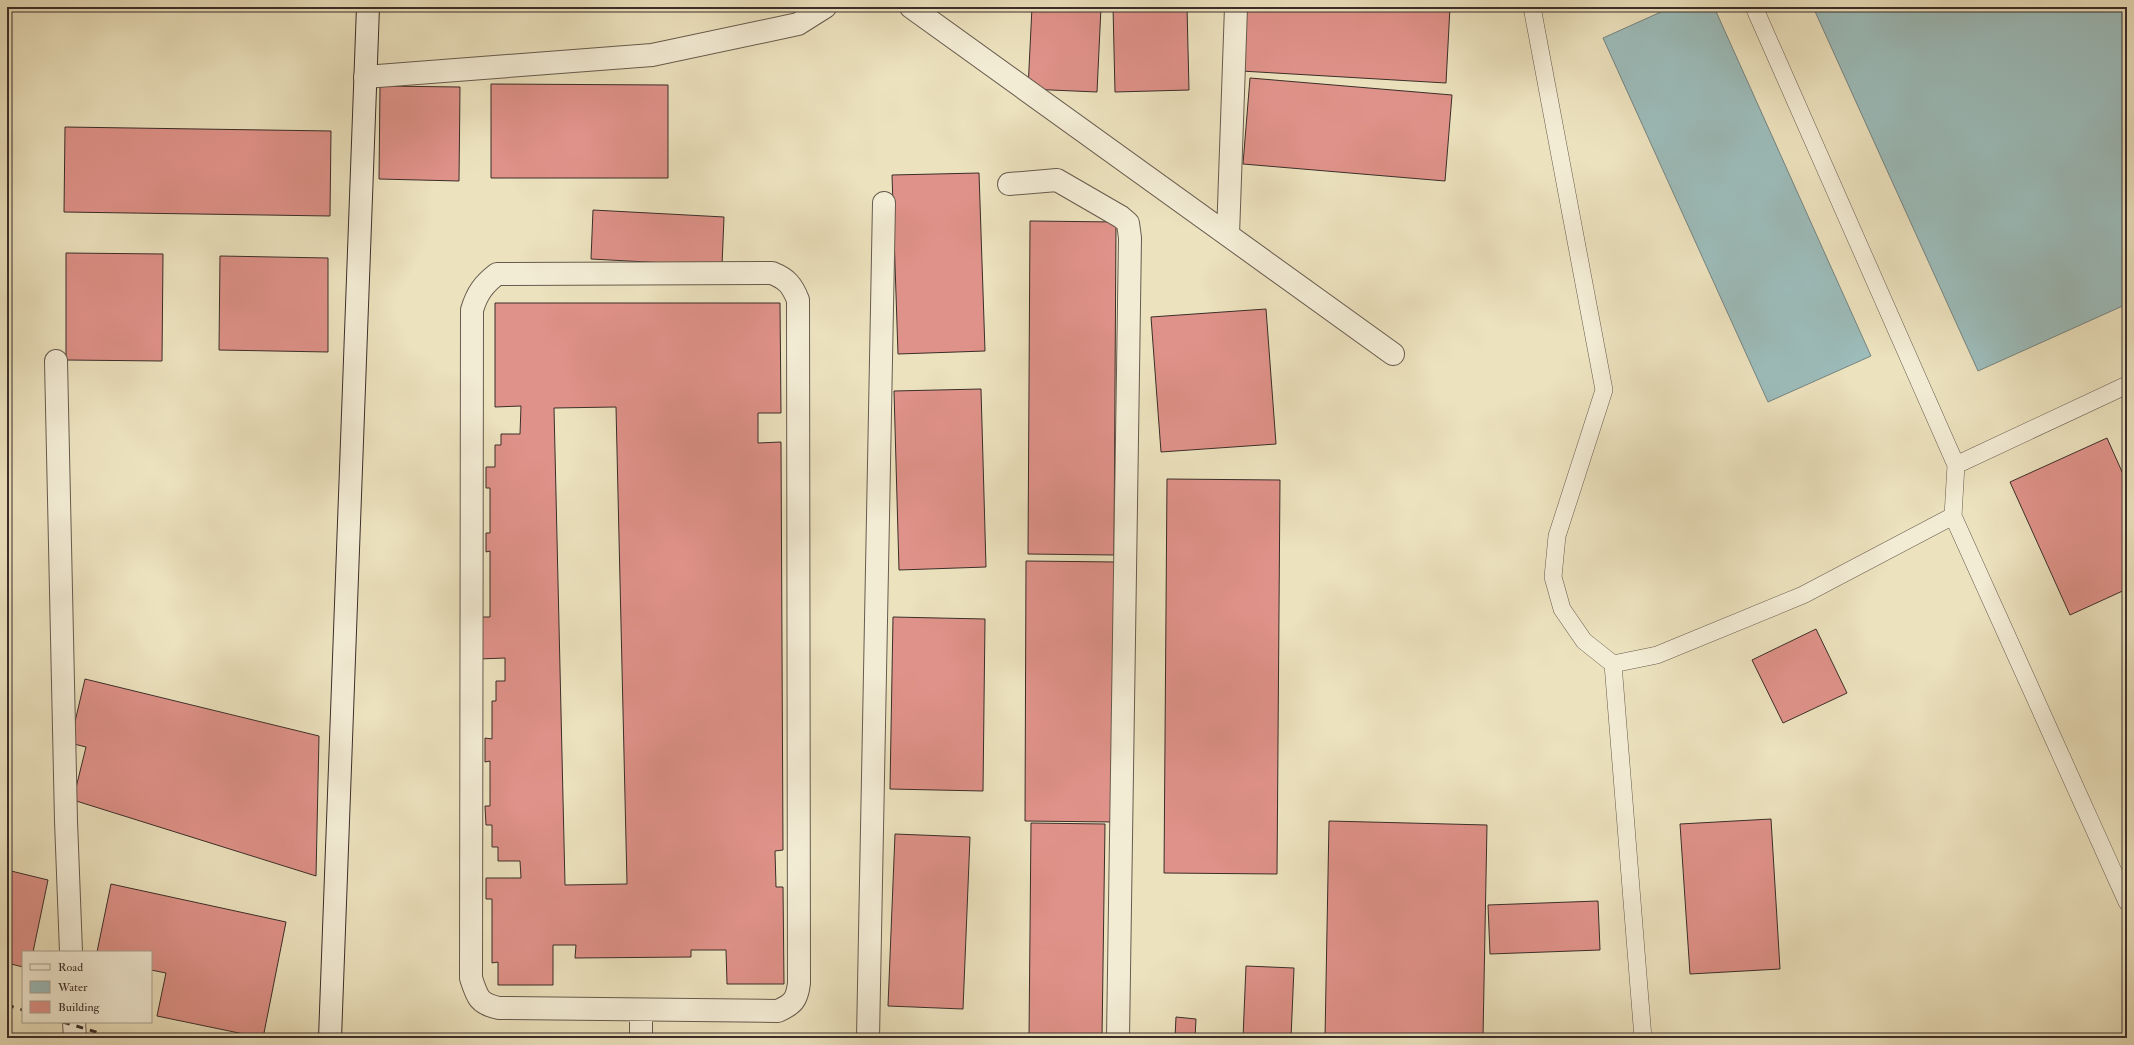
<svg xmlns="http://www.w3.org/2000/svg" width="2134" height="1045" viewBox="0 0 2134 1045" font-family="'IM FELL Double Pica',serif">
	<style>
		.water { fill: #9cbcba; stroke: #758380 }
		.building { fill: #df9289; stroke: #3b2e29; fill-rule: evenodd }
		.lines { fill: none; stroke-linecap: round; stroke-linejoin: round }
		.lane-casing { stroke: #675b4e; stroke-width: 18 }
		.street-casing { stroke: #675b4e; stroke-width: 24 }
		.secondary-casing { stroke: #3b2e29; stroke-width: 24 }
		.lane { stroke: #f3ecd5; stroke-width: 17 }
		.street { stroke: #f3ecd5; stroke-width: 22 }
		.secondary { stroke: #f3ecd5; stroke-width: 22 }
		.rail { stroke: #3b2e29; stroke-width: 3; stroke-dasharray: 7 7; stroke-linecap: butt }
	</style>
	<rect width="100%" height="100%" fill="#ece2be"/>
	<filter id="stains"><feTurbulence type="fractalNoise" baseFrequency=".005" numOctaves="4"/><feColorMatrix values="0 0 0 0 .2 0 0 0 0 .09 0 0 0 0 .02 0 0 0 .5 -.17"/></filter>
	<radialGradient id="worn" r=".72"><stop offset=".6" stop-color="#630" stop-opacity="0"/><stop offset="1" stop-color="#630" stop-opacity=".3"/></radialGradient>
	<path class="water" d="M1672,7H1714L1871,356L1768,402L1603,38Z
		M1813,7H2127V304L1978,371Z"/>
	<path class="building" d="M1032,7H1101L1097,92L1028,89Z
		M1113,7H1187L1189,90L1115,92Z
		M1245,7H1450L1446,83L1241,71Z
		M1250,78L1452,95L1445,181L1243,164Z
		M491,84L668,85V178H491Z
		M380,86L460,87L459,181L379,179Z
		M65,127L331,131L330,216L64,212Z
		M979,173L985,351L898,354L892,175Z
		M593,210L724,217L722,266L591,259Z
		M1030,221L1116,222L1114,555L1028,554Z
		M66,253L163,254L162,361L66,360Z
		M220,256L328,258V352L219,350Z
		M495,303H780L781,413H758V443L781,442L783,850L775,851L776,887H783L784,984H727L726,950H691V957L575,958L576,945H553V985H498V962L492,963V899H486V878H521L520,861H498V847H492V825H486L485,806H490V761L485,762V738L492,739V701H496V681H505V658L479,659V617H490V551L486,552V533H490V488H486V467H495V445H501V434H520L521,406L495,407ZM616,407L627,884L565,885L554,408Z
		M1266,309L1276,444L1161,452L1151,317Z
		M981,389L986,567L899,570L894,391Z
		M2107,438L2127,483V589L2070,615L2010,482Z
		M1167,479L1280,480L1277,874L1164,873Z
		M1026,561L1116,562L1115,822L1025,821Z
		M893,617L985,619L983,791L890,789Z
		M1816,629L1847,693L1783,723L1752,660Z
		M85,679L319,736L316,876L73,800L86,747L70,743Z
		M1771,819L1780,969L1690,974L1680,824Z
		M1329,821L1487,825L1483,1038H1325Z
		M1031,823L1105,824L1102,1038H1029Z
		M895,834L970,837L963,1009L888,1006Z
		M7,870L48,880L33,952H23V967L7,963Z
		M111,884L286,922L263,1038L157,1016L166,973L151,970V952H97Z
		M1598,901L1600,950L1490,954L1488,905Z
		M1246,966L1294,968L1291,1038H1243Z
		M1176,1017L1196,1019L1195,1038H1175Z"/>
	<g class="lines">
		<g class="lane-casing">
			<path id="lane" d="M1532,7L1604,390L1557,536L1553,577L1562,609L1584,641L1613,664L1657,655L1803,595L1953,516
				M1754,7L1956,465
				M2127,385L1956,465L1953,516L2127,902
				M1613,664L1643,1038"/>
		</g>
		<g class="street-casing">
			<path id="street" d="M911,7L1393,354
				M365,77L652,55L798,24L825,7
				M1009,184L1057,180L1121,217L1128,223L1130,238L1118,1038
				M1228,235L1236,7
				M772,273C787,279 792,285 798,300L799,983C797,1000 793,1004 778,1011L499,1008C479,1004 477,997 471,978L472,310C477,293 484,284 497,274Z
				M56,361L66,821L71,952
				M74,1022L75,1038
				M641,1038V1011
				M868,1038L884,203"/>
		</g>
		<g class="secondary-casing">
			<path id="secondary" d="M330,1038L368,7"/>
		</g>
		<use href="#lane" class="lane"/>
		<use href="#street" class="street"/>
		<use href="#secondary" class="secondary"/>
		<path class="rail" d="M7,1005L23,1010
			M63,1022L116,1038
			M7,1034L20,1038"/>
	</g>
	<rect width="2134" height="1045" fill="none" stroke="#ece2be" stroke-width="24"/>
	<rect x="8" y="8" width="2118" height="1029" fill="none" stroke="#3b2e29" stroke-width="2"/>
	<rect x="12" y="12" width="2110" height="1021" fill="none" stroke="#3b2e29"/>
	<rect x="22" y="951" width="130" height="72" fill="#f3ecd5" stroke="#a9a090"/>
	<rect x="30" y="964" width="20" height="6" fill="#f3ecd5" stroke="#a9a090"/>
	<text x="58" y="971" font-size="12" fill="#3b2e29">Road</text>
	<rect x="30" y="981" width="20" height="12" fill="#9cbcba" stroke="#a9a090"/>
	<text x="58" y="991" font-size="12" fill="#3b2e29">Water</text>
	<rect x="30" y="1001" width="20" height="12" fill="#df9289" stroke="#a9a090"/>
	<text x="58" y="1011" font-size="12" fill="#3b2e29">Building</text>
	<rect width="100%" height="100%" filter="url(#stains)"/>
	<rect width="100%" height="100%" fill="url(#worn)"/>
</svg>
